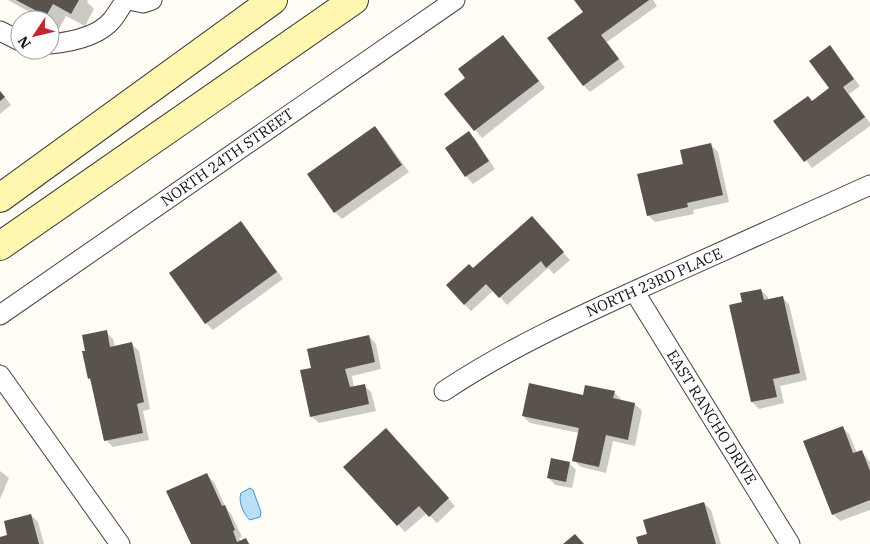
<svg xmlns="http://www.w3.org/2000/svg" width="870" height="544" viewBox="0 0 870 544" font-family="'IBM Plex Serif',serif">
	<style>
		.water { fill: #b9e0f7; stroke: #3f96cf }
		.shadow { fill: #0003 }
		.building { fill: #5a524d }
		.lines { fill: none; stroke-linecap: round; stroke-linejoin: round }
		.street-casing { stroke: #444; stroke-width: 21 }
		.secondary-casing { stroke: #333; stroke-width: 30 }
		.street { stroke: #fff; stroke-width: 19 }
		.secondary { stroke: #fff6b0; stroke-width: 28 }
		.labels { text-anchor: middle; dominant-baseline: central; stroke-width: 5; stroke-linejoin: round; paint-order: stroke }
		.street-label { font-size: 15px; fill: #111; stroke: #fff }
	</style>
	<rect width="100%" height="100%" fill="#fffdf5"/>
	<path class="water" d="M250,488L253,490L261,512L260,517L250,520C243,514 238,501 241,493Z"/>
	<path class="shadow" d="M8,0H88L87,2L94,9L85,26L66,16L59,29L50,23V20H44Z
		M576,0H653L657,6L607,42L625,67L590,92L583,85L585,12Z
		M503,36L545,88L482,138L446,94L467,78Z
		M830,47L860,86L849,94L870,123V126L812,168L775,121L812,102L831,88Z
		M0,91L11,105L0,114Z
		M375,128L382,135L409,172L342,219L335,212Z
		M469,133L476,140L495,169L473,184L466,176L446,148Z
		M711,145L718,152L729,202L693,210L694,214L655,222L648,215L685,165Z
		M240,223L247,230L283,279L213,330L206,323Z
		M538,225L570,260L554,274L548,268L507,305L494,290L471,311L464,304L474,270Z
		M761,290L768,297V300L782,297L789,304L807,380L780,386L784,403L759,409L752,402L730,306L744,303Z
		M106,332L113,339L115,347L132,344L139,351L150,409L143,411L149,440L113,447L106,440L92,382L89,378Z
		M369,336L376,344L381,369L352,376L354,387L364,385L371,392L376,411L319,423L311,416L312,369Z
		M614,392L621,399V401L635,404L642,411L635,446L613,441L606,473L581,467L573,460L579,433L530,423L523,416L584,396Z
		M842,427L849,434L857,453L861,451L870,462V510L840,521L833,514Z
		M393,437L455,506L437,523L427,513L405,532L345,467Z
		M569,463L576,470L572,488L555,485L548,477Z
		M0,471L9,478L0,499Z
		M207,475L214,482L226,508L231,514L242,537L239,538L241,542L246,540L250,544H193Z
		M704,503L711,510L721,544H639L649,535Z
		M31,515L38,522L44,544H0V538L9,536Z"/>
	<path class="building" d="M16,0H79L71,14L53,4L46,16Z
		M574,0H649L601,35L619,59L583,86L547,38L583,12Z
		M503,35L539,81L474,131L444,94L465,78L458,69Z
		M830,45L854,79L843,87L865,117L804,162L773,121L808,96L812,101L829,88L809,61Z
		M0,91L5,97L0,101Z
		M375,126L402,165L334,213L307,174Z
		M469,131L489,161L465,177L445,148Z
		M711,143L723,195L687,203L688,207L647,216L637,174L683,164L680,150Z
		M532,216L564,252L546,268L541,261L499,298L486,284L464,305L446,285L469,264L473,268Z
		M241,221L277,272L205,324L169,273Z
		M761,289L764,300L783,296L800,373L773,379L777,397L751,402L729,305L742,302L740,293Z
		M107,330L110,347L132,342L144,402L137,404L143,433L104,441L90,378L88,379L82,351H85L82,335Z
		M369,335L375,362L345,369L350,387L365,384L369,404L310,417L300,370L311,368L307,349Z
		M529,383L583,395L585,385L615,391L613,398L635,403L628,440L606,435L599,467L572,461L579,428L522,416Z
		M843,426L853,453L862,450L870,471V500L832,515L803,441Z
		M386,428L449,498L429,517L419,506L397,526L343,467Z
		M551,458L570,462L566,482L547,478Z
		M207,473L222,506L225,505L235,530L233,531L237,542L246,538L249,544H191L166,491Z
		M704,502L716,544H638L636,537L647,534L643,520Z
		M31,514L39,544H0V537L7,535L4,521Z
		M575,534L584,544H563Z"/>
	<g class="lines">
		<g class="street-casing">
			<path id="street" d="M129,0L143,3L152,0
				M0,31L20,41
				M50,44C71,42 98,37 112,20C117,14 121,6 126,0
				M634,291L790,544
				M0,315L455,0
				M0,375L120,544
				M444,391C513,345 588,312 663,278C732,247 801,216 870,185"/>
		</g>
		<g class="secondary-casing">
			<path id="secondary" d="M0,198L273,0
				M0,246L354,0"/>
		</g>
		<use href="#street" class="street"/>
		<use href="#secondary" class="secondary"/>
	</g>
	<g class="labels">
		<g class="street-label">
			<text transform="translate(227 157) rotate(-35)">NORTH 24TH STREET</text>
			<text transform="translate(654 282) rotate(-24)">NORTH 23RD PLACE</text>
			<text transform="translate(712 417) rotate(58)">EAST RANCHO DRIVE</text>
		</g>
	</g>
	<g transform="translate(35 35) rotate(235)"><circle r="24" fill="#ffffff" stroke="#a0a0a0"/>
	<path d="M0-4L9 19L0 12L-9 19Z" fill="#c4262e"/>
	<text y="-8" font-size="14" font-weight="bold" text-anchor="middle" fill="#111111">N</text>
	</g>
</svg>
